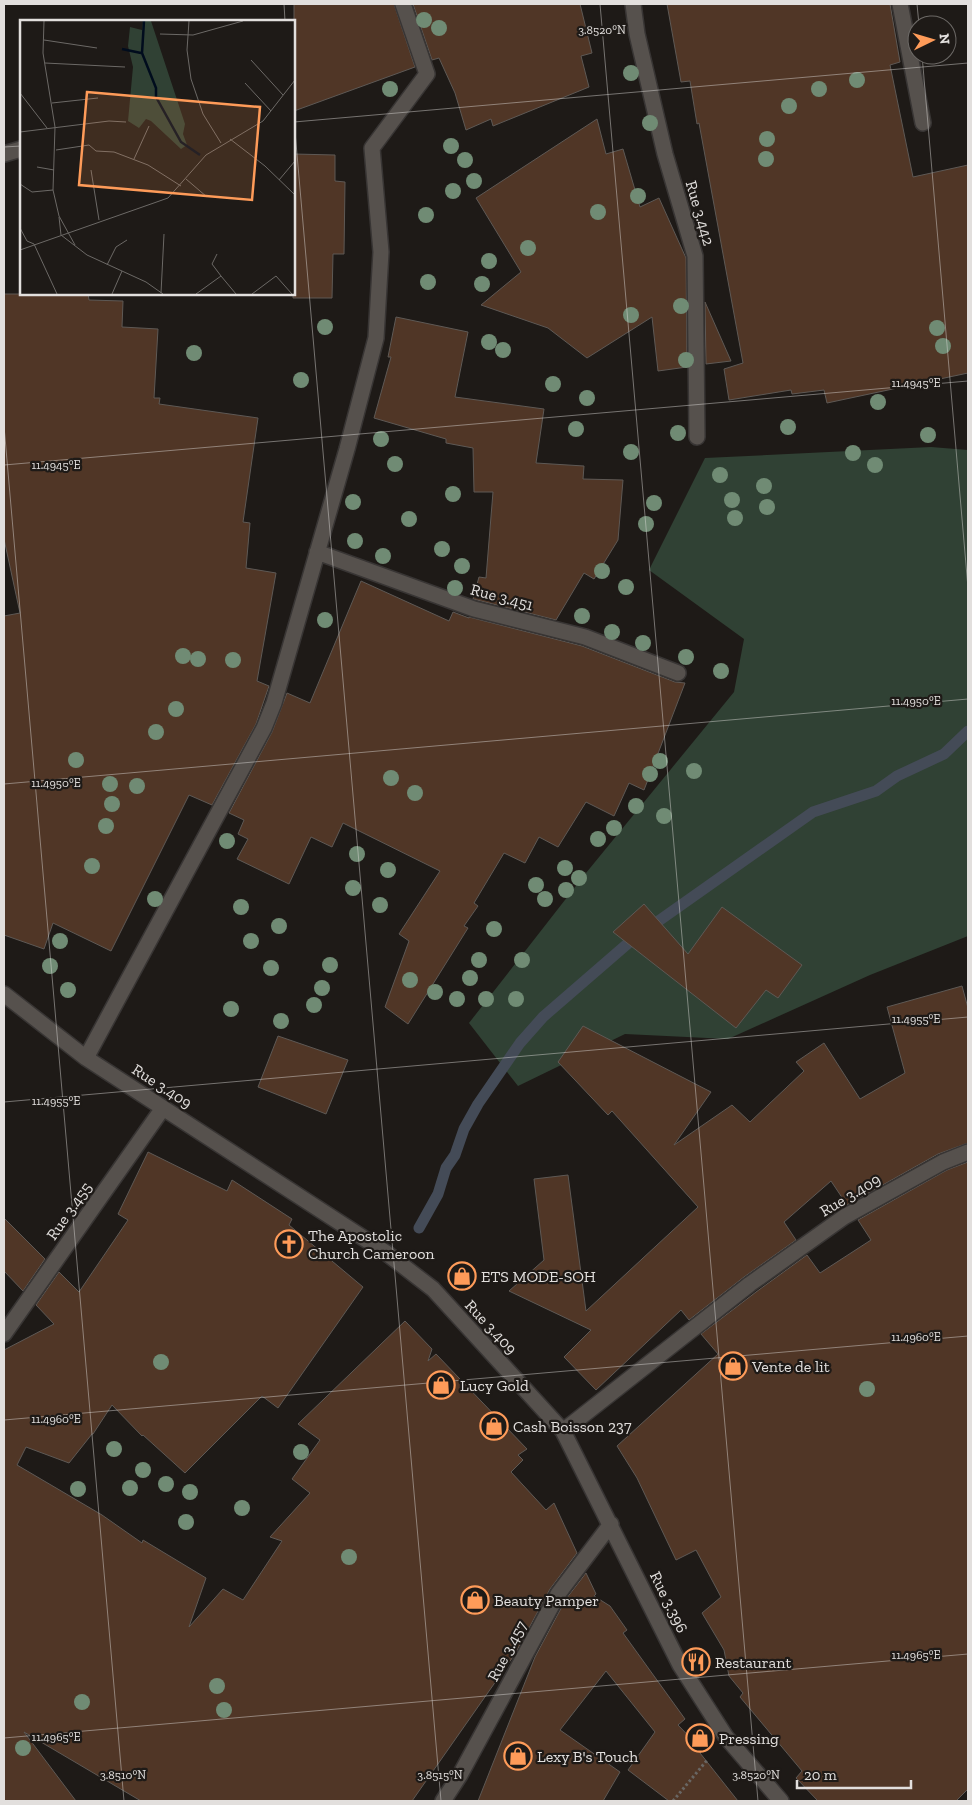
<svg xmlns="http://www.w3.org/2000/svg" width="972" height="1805" viewBox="0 0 972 1805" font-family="'Zilla Slab',serif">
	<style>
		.green { fill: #304134 }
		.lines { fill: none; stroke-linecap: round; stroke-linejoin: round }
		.stream { stroke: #444b57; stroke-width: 11 }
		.building { fill: #503626; stroke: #5e5955 }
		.street-casing { stroke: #383534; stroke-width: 18 }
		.path { stroke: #696663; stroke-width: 3; stroke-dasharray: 2.5 2.5; stroke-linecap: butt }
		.street { stroke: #56514d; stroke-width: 15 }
		.tree { fill: #708b74 }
		.ticks { fill: none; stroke: #e2dfdd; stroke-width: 1; stroke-opacity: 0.45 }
		.labels { text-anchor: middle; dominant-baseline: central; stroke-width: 4.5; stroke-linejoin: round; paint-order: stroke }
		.street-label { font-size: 16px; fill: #e2dfdd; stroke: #1e1a17 }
		.poi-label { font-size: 16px; fill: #e2dfdd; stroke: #1e1a17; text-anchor: start }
		.inset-river { fill: none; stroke: #000c1d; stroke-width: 2.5 }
		.inset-road { fill: none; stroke: #6c6966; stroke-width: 1 }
		.view { fill: #fe9b59; fill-opacity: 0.15; stroke: #fe9b59; stroke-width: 2.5 }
		.inset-edge { fill: none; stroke: #e2dfdd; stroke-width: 2.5 }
		.ticks-label { font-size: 12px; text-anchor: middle; fill: #e2dfdd; stroke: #1e1a17; stroke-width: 4.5; stroke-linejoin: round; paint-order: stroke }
	</style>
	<rect width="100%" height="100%" fill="#1e1a17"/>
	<path class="green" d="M931,447L968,450V936L870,975L728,1039L625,1034L518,1086L469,1023L586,873L734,692L744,639L649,570L705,458Z"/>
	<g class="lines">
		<path class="stream" d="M419,1228L438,1194L446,1168L455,1155L464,1129L478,1104L520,1043L543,1017L633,939L813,812L876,791L897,776L944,754L968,731"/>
	</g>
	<path class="building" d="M294,4H394L415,67L294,111Z
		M413,4H580L592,53L581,56L589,87L493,126L491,119L466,130L455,93L439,58L432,60Z
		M667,4H890L900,62L890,65L913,177L968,165V373L827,403L824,390L792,394L791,390L729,400L724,369L743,363L699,123L697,124L690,81L681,82Z
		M597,119L606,154L623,149L640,207L659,198L686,258L687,367L658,371L652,317L587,358L548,328L481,305L521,272L476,198Z
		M294,154L335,155V181L345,182L344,254H333L332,298H293Z
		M4,294H88L89,300L123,301L122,327L158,329L154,398H160L159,404L258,418L243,522L250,523L246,568L276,573L257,681L269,686L256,724L212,805L189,795L111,951L53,923L44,949L4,935V616L20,613L4,539Z
		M705,302L731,361L706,364Z
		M396,317L468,332L455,397L544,409L536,463L584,466L583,479L623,480L618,540L594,579L584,573L556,620L473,599L479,577L486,578L493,492H474L473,448L446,443V439L374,418L391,357H388Z
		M361,581L449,621L453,612L469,618V617L582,646L675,682L685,683L644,790L629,783L614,816L586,802L558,847L539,837L525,863L504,853L474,903L478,906L464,926L468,928L408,1024L385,1007L409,941L399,934L440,871L343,823L332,847L311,837L289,884L237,859L248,839L238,834L244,820L229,813L272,732L287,693L310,703Z
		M644,904L688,954L722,907L802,965L778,998L766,990L736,1028L613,932Z
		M962,986L968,1008V1143L938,1154L847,1205L831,1181L784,1222L796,1240L744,1277L689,1320L681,1310L596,1390L564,1357L591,1330L509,1291L544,1260L534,1179L568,1175L586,1311L698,1207L612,1111L608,1115L558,1062L583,1026L711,1092L674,1145L732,1105L750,1122L804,1071L796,1062L824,1043L860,1099L905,1073L887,1007Z
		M278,1036L348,1060L326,1114L258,1087Z
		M148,1152L227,1191L232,1180L292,1219L289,1225L363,1287L278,1408L262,1396L185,1473L143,1435L142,1436L112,1405L93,1434H92L69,1463L26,1447L17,1465L102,1515L142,1543L143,1540L206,1578L189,1627L223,1589L243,1600L282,1541L270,1537L310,1493L292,1479L320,1440L298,1424L405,1321L432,1349L428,1361L436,1354L527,1449L518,1455L523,1460L511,1472L546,1510L554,1503L577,1553L550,1589L515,1654L412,1801H141L24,1732L76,1801H4V1350L54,1324L36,1305L59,1272L79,1292L128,1220L118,1214Z
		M968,1162V1789L956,1801H818L796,1778L802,1771L740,1697L743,1693L729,1676L724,1650L702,1613L721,1597L696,1550L676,1560L637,1478L617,1446L718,1354L701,1334L756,1292L807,1255L820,1273L871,1240L858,1220L947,1170Z
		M4,1218L45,1259L23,1291L4,1271Z
		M586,1573L596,1594L594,1596L610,1606L627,1630L623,1633L685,1719L678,1725L702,1750L700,1753L738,1801H669L628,1770L655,1732L606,1671L560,1730L620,1772L603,1801H478L535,1657L566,1599Z"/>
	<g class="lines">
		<g class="street-casing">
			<path id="street" d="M633,4L637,34L665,154L695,256L697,437
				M900,4L923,123
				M4,154L21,149
				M317,552L474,609L585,637L678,673
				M4,994L86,1058L385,1252L433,1289L563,1431L680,1665L726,1737L781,1801
				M86,1058L264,728L274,703L347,449L376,338L381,252L372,148L427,74L403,4
				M4,1334L163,1108
				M563,1431L750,1284L844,1217L943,1162L968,1152
				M443,1801L460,1775L558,1594L611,1524"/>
		</g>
		<path class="path" d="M673,1801L708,1759"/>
		<use href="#street" class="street"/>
	</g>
	<g class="tree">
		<circle cx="424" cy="20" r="8"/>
		<circle cx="439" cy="28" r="8"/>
		<circle cx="631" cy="73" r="8"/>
		<circle cx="857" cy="80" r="8"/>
		<circle cx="390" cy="89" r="8"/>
		<circle cx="819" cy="89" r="8"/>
		<circle cx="789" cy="106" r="8"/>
		<circle cx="650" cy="123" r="8"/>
		<circle cx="767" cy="139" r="8"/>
		<circle cx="451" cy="146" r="8"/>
		<circle cx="766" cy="159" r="8"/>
		<circle cx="465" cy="160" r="8"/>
		<circle cx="474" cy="181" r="8"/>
		<circle cx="453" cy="191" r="8"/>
		<circle cx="638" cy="196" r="8"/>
		<circle cx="598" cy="212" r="8"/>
		<circle cx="426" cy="215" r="8"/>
		<circle cx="528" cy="248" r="8"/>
		<circle cx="489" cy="261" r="8"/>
		<circle cx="428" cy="282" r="8"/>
		<circle cx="482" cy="284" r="8"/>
		<circle cx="681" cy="306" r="8"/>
		<circle cx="631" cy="315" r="8"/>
		<circle cx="325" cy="327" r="8"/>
		<circle cx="937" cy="328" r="8"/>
		<circle cx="489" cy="342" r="8"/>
		<circle cx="943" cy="346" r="8"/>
		<circle cx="503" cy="350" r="8"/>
		<circle cx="194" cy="353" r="8"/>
		<circle cx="686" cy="360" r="8"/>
		<circle cx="301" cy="380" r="8"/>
		<circle cx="553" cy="384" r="8"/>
		<circle cx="587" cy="398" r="8"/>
		<circle cx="878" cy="402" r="8"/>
		<circle cx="788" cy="427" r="8"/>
		<circle cx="576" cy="429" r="8"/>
		<circle cx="678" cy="433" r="8"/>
		<circle cx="928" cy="435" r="8"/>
		<circle cx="381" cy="439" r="8"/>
		<circle cx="631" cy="452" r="8"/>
		<circle cx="853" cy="453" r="8"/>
		<circle cx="395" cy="464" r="8"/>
		<circle cx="875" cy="465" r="8"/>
		<circle cx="720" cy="475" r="8"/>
		<circle cx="764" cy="486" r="8"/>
		<circle cx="453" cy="494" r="8"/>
		<circle cx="732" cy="500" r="8"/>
		<circle cx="353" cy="502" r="8"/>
		<circle cx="654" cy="503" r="8"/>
		<circle cx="767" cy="507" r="8"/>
		<circle cx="735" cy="518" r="8"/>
		<circle cx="409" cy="519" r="8"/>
		<circle cx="646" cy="524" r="8"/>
		<circle cx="355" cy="541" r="8"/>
		<circle cx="442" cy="549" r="8"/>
		<circle cx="383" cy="556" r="8"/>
		<circle cx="462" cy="566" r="8"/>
		<circle cx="602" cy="571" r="8"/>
		<circle cx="626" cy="587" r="8"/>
		<circle cx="455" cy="588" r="8"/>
		<circle cx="582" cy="616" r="8"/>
		<circle cx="325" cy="620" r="8"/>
		<circle cx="612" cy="632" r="8"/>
		<circle cx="643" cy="643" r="8"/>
		<circle cx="183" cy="656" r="8"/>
		<circle cx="686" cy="657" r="8"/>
		<circle cx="198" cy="659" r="8"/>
		<circle cx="233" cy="660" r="8"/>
		<circle cx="721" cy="671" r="8"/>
		<circle cx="176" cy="709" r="8"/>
		<circle cx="156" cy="732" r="8"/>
		<circle cx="76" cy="760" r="8"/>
		<circle cx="660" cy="761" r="8"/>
		<circle cx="694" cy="771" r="8"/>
		<circle cx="650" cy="774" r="8"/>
		<circle cx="391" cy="778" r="8"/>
		<circle cx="110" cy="784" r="8"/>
		<circle cx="137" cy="786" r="8"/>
		<circle cx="415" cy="793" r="8"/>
		<circle cx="112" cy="804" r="8"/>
		<circle cx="636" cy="806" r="8"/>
		<circle cx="664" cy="816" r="8"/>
		<circle cx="106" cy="826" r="8"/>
		<circle cx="614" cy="828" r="8"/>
		<circle cx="598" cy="839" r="8"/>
		<circle cx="227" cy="841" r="8"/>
		<circle cx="357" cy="854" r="8"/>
		<circle cx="92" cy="866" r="8"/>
		<circle cx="565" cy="868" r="8"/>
		<circle cx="388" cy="870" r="8"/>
		<circle cx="579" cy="878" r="8"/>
		<circle cx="536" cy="885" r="8"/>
		<circle cx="353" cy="888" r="8"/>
		<circle cx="566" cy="890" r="8"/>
		<circle cx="155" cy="899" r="8"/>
		<circle cx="545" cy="899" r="8"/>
		<circle cx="380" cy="905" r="8"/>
		<circle cx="241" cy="907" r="8"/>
		<circle cx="279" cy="926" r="8"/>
		<circle cx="494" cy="929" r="8"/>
		<circle cx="60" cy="941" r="8"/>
		<circle cx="251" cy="941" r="8"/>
		<circle cx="479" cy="960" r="8"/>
		<circle cx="522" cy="960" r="8"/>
		<circle cx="330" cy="965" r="8"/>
		<circle cx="50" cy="966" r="8"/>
		<circle cx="271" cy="968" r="8"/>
		<circle cx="470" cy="978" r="8"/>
		<circle cx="410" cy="980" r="8"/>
		<circle cx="322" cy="988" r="8"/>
		<circle cx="68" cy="990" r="8"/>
		<circle cx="435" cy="992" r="8"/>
		<circle cx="457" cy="999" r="8"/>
		<circle cx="486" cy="999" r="8"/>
		<circle cx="516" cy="999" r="8"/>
		<circle cx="314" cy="1005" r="8"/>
		<circle cx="231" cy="1009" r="8"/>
		<circle cx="281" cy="1021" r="8"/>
		<circle cx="161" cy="1362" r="8"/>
		<circle cx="867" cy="1389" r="8"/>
		<circle cx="114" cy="1449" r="8"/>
		<circle cx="301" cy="1452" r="8"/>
		<circle cx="143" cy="1470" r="8"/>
		<circle cx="166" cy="1484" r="8"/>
		<circle cx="130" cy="1488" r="8"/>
		<circle cx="78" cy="1489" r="8"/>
		<circle cx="190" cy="1492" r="8"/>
		<circle cx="242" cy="1508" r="8"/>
		<circle cx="186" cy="1522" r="8"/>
		<circle cx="349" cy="1557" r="8"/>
		<circle cx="217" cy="1686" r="8"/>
		<circle cx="82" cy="1702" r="8"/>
		<circle cx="224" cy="1710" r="8"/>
		<circle cx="23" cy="1748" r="8"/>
	</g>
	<path class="ticks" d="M284,4L285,21M600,4L758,1801M917,4L919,25M922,55L968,588M294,120L441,1801M294,122L968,63M4,147L21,146M4,426L124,1801M4,465L968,381M4,784L968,699M4,1102L968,1017M4,1420L968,1336M4,1738L968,1654"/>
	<defs>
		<g id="church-ring" transform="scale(1.4375)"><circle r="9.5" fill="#1e1a17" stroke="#fe9b59" stroke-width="1.5"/><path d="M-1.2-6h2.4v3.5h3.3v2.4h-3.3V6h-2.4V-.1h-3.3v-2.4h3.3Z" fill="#fe9b59"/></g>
		<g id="shop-ring" transform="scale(1.4375)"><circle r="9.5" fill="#1e1a17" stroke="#fe9b59" stroke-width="1.5"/><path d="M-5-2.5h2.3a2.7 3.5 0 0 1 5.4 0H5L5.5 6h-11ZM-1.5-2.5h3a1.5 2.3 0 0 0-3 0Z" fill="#fe9b59"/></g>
		<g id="restaurant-ring" transform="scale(1.4375)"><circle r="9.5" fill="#1e1a17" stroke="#fe9b59" stroke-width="1.5"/><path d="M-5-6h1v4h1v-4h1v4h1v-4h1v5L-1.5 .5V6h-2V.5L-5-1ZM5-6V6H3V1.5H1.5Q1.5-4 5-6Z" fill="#fe9b59"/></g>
	</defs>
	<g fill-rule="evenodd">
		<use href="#church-ring" x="289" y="1244"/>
		<use href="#shop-ring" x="462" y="1276"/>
		<use href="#shop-ring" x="733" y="1366"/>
		<use href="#shop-ring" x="441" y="1385"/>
		<use href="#shop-ring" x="494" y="1426"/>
		<use href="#shop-ring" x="475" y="1600"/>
		<use href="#restaurant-ring" x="696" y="1662"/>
		<use href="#shop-ring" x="700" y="1738"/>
		<use href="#shop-ring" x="518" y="1756"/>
	</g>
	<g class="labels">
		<g class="street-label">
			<text transform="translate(700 213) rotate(74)">Rue 3.442</text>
			<text transform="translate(502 597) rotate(15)">Rue 3.451</text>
			<text transform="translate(162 1086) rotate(33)">Rue 3.409</text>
			<text transform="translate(850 1195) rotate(-31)">Rue 3.409</text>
			<text transform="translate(69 1211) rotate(-55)">Rue 3.455</text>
			<text transform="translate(491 1327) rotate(47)">Rue 3.409</text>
			<text transform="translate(669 1602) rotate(64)">Rue 3.396</text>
			<text transform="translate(507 1651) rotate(-62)">Rue 3.457</text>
		</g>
		<g class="poi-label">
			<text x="308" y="1235">The Apostolic<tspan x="308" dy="18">Church Cameroon</tspan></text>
			<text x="481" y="1276">ETS MODE-SOH</text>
			<text x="752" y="1366">Vente de lit</text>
			<text x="460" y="1385">Lucy Gold</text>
			<text x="513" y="1426">Cash Boisson 237</text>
			<text x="494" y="1600">Beauty Pamper</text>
			<text x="715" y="1662">Restaurant</text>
			<text x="719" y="1738">Pressing</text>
			<text x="537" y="1756">Lexy B's Touch</text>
		</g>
	</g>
	<g transform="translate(20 20)">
		<rect width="275" height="275" fill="#1e1a17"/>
		<path d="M123,1H131L165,104L163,114L167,125L161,129L131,101L126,99L119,108L108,101L113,47L108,26L110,7L122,10Z" fill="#304134"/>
		<path class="inset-river" d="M124,1L122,33L136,68V77L161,122L180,135M102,29L121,33"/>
		<path class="inset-road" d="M24,1L23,33L35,107L33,170L39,196L55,225M169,1L167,30L171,59L183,94L201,123M140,14L173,15L223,1M24,20L77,28M231,40L263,75M25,43L105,47M225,63L251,91M0,73L27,108M32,83L78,78M0,112L89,101L106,102M210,119L245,146L275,175M36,130L69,125L76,131L94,132L128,145L161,166M114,139L129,106M17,147L34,150M71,150L79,200M166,159L187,177M259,160L275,141M0,164L12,172L33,170M39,197L41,215L67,235L126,262L143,274M0,208L7,221L14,224L37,274M0,230L148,178L186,135L243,101L275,60M197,234L192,244L201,256M87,245L96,227L107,220M141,273L144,214M92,274L102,251M176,274L201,256L216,274M232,274L256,256L272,274"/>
		<path class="view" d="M67,72L240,87L232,180L59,165Z"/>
		<rect width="275" height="275" class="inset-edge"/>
	</g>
	<g class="ticks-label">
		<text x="602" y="34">3.8520°N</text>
		<text x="916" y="387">11.4945°E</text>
		<text x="56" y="469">11.4945°E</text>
		<text x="916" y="705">11.4950°E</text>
		<text x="56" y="787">11.4950°E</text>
		<text x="916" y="1023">11.4955°E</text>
		<text x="56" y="1105">11.4955°E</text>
		<text x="916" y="1341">11.4960°E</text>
		<text x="56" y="1423">11.4960°E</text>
		<text x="916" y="1659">11.4965°E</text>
		<text x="56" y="1741">11.4965°E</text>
		<text x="123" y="1779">3.8510°N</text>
		<text x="440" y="1779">3.8515°N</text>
		<text x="756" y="1779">3.8520°N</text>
	</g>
	<rect width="972" height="1805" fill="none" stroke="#e2dfdd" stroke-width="10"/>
	<g transform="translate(932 40) rotate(85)"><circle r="24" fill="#1e1a17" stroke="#6c6966"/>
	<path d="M0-4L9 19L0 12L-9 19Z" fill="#fe9b59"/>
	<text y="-8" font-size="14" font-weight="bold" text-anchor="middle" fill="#e2dfdd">N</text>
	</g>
	<path d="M797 1780v8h114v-8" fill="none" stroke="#e2dfdd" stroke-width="2.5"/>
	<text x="804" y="1780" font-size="15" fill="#e2dfdd" stroke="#1e1a17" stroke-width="4" paint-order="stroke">20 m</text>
</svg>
